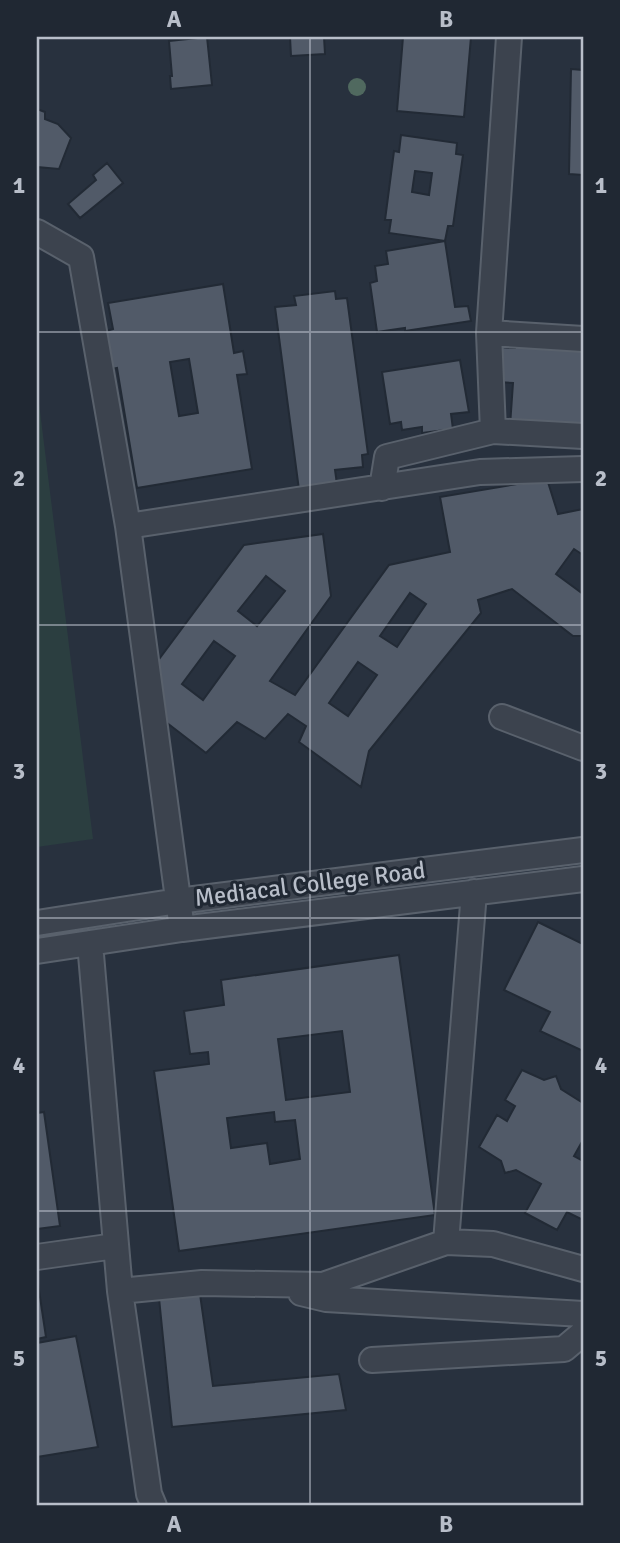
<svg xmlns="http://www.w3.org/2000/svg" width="620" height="1543" viewBox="0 0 620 1543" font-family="Signika,sans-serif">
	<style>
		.green { fill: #2b3e40 }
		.building { fill: #515a68; stroke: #222a35; stroke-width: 2; fill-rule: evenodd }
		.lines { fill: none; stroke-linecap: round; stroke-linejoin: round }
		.minor-casing { stroke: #59616c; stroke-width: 28 }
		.minor { stroke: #3c434e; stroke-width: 24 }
		.tree { fill: #50695f }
		.grid { fill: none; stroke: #b8bec9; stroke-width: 2; stroke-opacity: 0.55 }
		.labels { text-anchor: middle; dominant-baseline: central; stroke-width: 6; stroke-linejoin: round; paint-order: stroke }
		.street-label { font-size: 24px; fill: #b8bec9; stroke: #202833 }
		.neatline { fill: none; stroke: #b8bec9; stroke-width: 2.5 }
		.grid-label { font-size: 23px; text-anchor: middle; font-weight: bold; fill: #b8bec9 }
	</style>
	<rect width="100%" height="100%" fill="#28313e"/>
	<path class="green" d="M37,387L93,839L37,847Z"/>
	<path class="building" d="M207,37L212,85L171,89L170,76H172L169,41Z
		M290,37H324L325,54L291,56Z
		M403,37H471L464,117L397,111Z
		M571,69L583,70V175L569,174Z
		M37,109L45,112V119L58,124L71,138L59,169L37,167Z
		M401,135L457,143L456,154L463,155L453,226H448L445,241L389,233L391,220H385L394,151L399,152ZM415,171L432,173L429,195L412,192Z
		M107,163L123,183L80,218L68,204L96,180L93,175Z
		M445,241L455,307L468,306L471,321L405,331V328L377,332L370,283L377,281L375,266L388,264L386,251Z
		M223,284L234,353L243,351L247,374L237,375L252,469L137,488L117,368L112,369L106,331L113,329L108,303ZM189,359L198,413L179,416L170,362Z
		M335,291L336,299L347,298L368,454L362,455L363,467L335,470L337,484L299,490L275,307L296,305L294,296Z
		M516,343L583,347V432L510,426L513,383L497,382L500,347L515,348Z
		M460,360L469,412L451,414L453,429L422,433V427L402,430L401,422L390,424L382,372Z
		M547,479L558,514L583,509V555L574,549L556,574L583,594V636H573L512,589L478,600L481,613L369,751L361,787L299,742L306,726L288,714L265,739L237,722L206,753L158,716L151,670L244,545L323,534L331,596L270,681L295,695L389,565L450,552L440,497ZM266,576L285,591L257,626L238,611ZM410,593L426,604L397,647L380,636ZM214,641L235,656L203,700L182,684ZM358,662L377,675L348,716L329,703Z
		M538,922L583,944V1051L540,1031L550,1012L504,990Z
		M399,955L435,1215L179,1251L154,1071L209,1064L208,1052L190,1054L184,1011L224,1005L221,980ZM342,1031L350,1092L286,1100L278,1039ZM274,1112L275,1122L295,1120L300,1159L270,1164L267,1143L231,1148L227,1118Z
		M522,1070L544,1080L556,1076L561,1089L583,1103V1140L574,1156L583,1161V1220L567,1212L557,1230L525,1213L541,1184L516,1170L505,1173L501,1161L479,1147L497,1115L507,1121L515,1106L505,1100Z
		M44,1112L60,1226L37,1229V1113Z
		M37,1277L46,1337L37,1339Z
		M200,1294L213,1386L339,1374L346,1410L172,1427L159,1298Z
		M76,1336L98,1447L37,1457V1343Z"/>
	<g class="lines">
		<g class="minor-casing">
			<path id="minor" d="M37,232L81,257L128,526L182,929
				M489,333L583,339
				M493,431L489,333L509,37
				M382,488L387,457L493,431L583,436
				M128,526L480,472L583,469
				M502,717L583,748
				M37,923L178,901L583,850
				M90,943L120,1291L149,1494L154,1506
				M37,951L182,929L583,879
				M446,1242L474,892
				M37,1257L115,1246
				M120,1291L202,1283L323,1285L446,1242L493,1244L583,1269
				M301,1293L326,1299L583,1314
				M372,1360L564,1349L583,1333"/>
		</g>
		<use href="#minor" class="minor"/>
	</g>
	<circle class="tree" cx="357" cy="87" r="9"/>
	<path class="grid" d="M310,37V1506M37,332H583M37,625H583M37,918H583M37,1211H583"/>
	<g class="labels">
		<g class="street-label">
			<text transform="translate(310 884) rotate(-7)">Mediacal College Road</text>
		</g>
	</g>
	<rect width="620" height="1543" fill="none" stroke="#202833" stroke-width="77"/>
	<rect x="38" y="38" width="544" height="1466" class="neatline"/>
	<g class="grid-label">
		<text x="174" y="27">A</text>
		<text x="446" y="27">B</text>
		<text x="19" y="193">1</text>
		<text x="601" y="193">1</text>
		<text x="19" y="486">2</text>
		<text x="601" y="486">2</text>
		<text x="19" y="779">3</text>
		<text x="601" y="779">3</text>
		<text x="19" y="1073">4</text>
		<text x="601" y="1073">4</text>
		<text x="19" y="1366">5</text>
		<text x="601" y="1366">5</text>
		<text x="174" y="1532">A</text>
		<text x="446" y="1532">B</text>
	</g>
</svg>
